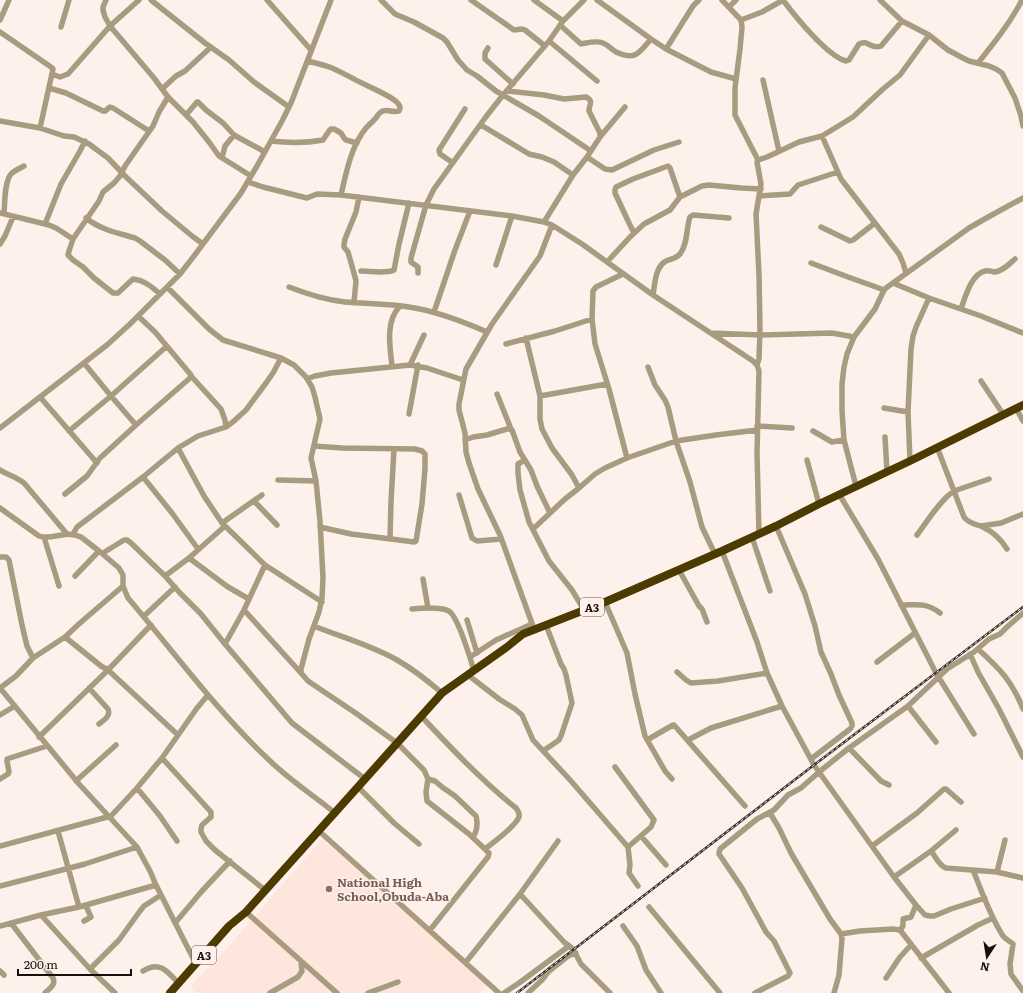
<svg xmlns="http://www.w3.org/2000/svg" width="1023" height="993" viewBox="0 0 1023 993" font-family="Literata,serif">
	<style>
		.built { fill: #fee6dc }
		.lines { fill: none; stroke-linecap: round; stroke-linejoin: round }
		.minor { stroke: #a79c80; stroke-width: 5.5 }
		.highway { stroke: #4c3b00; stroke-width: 8 }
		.rail-casing { stroke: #3f3430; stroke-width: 2.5 }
		.rail { stroke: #fef1ec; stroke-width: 1; stroke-dasharray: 3; stroke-linecap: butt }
		.education-dot { fill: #8d6e63; stroke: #fef1ec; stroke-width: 1.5 }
		.labels { text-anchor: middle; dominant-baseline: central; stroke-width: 3; stroke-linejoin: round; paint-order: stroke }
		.shield { fill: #fef1ec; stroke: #5e524e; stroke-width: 1 }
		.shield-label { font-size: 11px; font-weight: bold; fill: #190e0a }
		.education-label { font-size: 12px; font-weight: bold; fill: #785e54; stroke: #fef1ec; text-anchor: start }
	</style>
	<rect width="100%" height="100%" fill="#fef1ec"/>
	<path class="built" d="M322,839L438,940L488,986L480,993H196L190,987L229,946Z"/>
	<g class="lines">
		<path class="minor" d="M106,0L103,7V10L105,17L110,26L154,78L168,97L193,122L209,142L219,156L251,176
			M151,0L205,43L229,60L254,82L289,107
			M267,0L311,50
			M381,0L395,14L414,22L443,38L447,42L458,60L467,70L477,76L496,91L539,116L591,151
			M471,0L514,30L522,29L525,30L545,46
			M534,0L563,21
			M597,0L651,39L666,49L711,72L736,79
			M722,0L741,20L742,27L740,49L735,88V115L758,160L757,162L761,184L756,214L759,275L760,330L759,359L757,365
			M783,0C795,16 827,56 846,61L849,60L859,44C868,39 871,50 881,46L902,21
			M880,0L902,21L929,35L948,50L961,57L969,61L989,66L996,69L1002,73L1015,98L1021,116L1023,126
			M729,7L736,0
			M0,20L9,0
			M741,20L762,12L783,0
			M560,25L581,44C588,43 595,40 603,43C608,45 611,49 616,52C636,61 639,53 651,39
			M61,27L69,0
			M0,32L51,67L53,69L40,128
			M549,41L597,81
			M488,48L485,53V59L513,84
			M666,49L693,6L699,0
			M308,61C316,63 324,65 332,68C339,71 346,75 354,79C362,84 396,97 399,105C401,107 400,109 399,111C393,113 386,108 381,112C378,114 377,117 375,119C372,122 369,125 366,128C351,146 346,173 341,195
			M978,63C994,43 1010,23 1022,0
			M52,74L60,77L68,74L110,26L139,0
			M763,80L779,151
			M49,88L66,93L103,111H105L110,107L113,108L149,131
			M162,89L176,76L185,71L211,47
			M507,91L544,95L564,99L586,97C594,101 589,105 589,111L600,133V137
			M186,115L197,102H198L206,110L223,123L234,135L265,152
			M0,121L40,128L64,136L74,137L89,144L108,158L125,176L162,211L192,236L203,244
			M481,125L529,154L542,157L554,162L573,175
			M822,136L841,179L899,254L903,263L906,273
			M271,141C288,143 307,143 323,140L329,131L331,129H334L341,133L344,138L346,140L357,143
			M587,157L605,169L612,170L654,150L679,142
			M222,158L225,146L234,135
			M758,160L767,157L799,142L822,136L853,117L883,89L900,75L929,35
			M453,163L440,154L439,150L465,109
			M248,182L263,187L307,198L317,194L341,195L512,216L544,222L552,225L582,244L653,295L753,361L757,365L759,371L757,453L759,534
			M760,196L790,194L798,185L838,172
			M0,213L49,225L56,228L73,239
			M4,214C5,203 4,180 12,173C16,170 20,168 24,166
			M86,218C101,230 118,233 135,238L140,241L165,260L180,274
			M544,222L573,175L587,157L600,137L625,107
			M45,224L61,184L80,151L85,141
			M821,227L850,241L853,240L875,223
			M634,233L629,223L615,193V190L616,187L633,179L668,166L670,168L680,197
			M0,244L5,236L13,217
			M607,262L630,237L644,224L670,210L680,197L702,186L709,185L741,188L761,189
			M811,263L848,277L876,287L884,290
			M496,265L512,216
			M361,271C370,271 386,274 394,270L399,244L409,203
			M418,273V267L411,262V258L426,205L434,189L485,118L503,95L549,41L563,21L584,0
			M623,274L596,287L593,291L592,319L595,344L609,389L627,458
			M893,283L929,298L981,316L1023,333
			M167,287L209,329L223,340L281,358L294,365L306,377L312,387L315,397L320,419L311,458L316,481L320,521L323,578L322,598L319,612L309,639L301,669V673L308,681L357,714L397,743L424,770L428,779L426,792L427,801L469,834L489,853L488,857L430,930
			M289,287C307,294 326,300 345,302C366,304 388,303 409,307C436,311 462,321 487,332
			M160,294C152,287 144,280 133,279L118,293H113L94,278L83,267L73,260L68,255L69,251L73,239L99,201L103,192L114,183L120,176L125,166L153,126L159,112L168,97
			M653,295C655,284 655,267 666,261C671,259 677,258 680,254C688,244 686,228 690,217L693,215L729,218
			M354,302L356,281L355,277L348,252L344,247V245L345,239L356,212L359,197
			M961,309C965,298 971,274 985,271C988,270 990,271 994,272C1002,272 1009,264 1015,259
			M434,312L455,250L470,211
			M711,333L760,335L832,333L854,337
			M526,338L540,396V419L542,429L552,448L572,475L579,488
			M506,344L555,331L592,319
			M84,363L111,396L136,425
			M410,365L424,335
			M392,366C390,347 385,321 400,306
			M648,367L655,385L665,400L668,407L676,441L690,482L702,527L715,554
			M191,376L221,409L225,420L226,427
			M307,379L315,376L331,373L410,365L427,368L463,380
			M981,381L1003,414
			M497,394L511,429
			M540,396L607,384
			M40,397L97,463
			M884,408L908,412
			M1016,408L1023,421
			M409,414L418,365
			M757,426L792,428
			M0,428L107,345L130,324L180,274L194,256L241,193L257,166L282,121L291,103L331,0
			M69,431L111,396L167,346
			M813,431L832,442L844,440
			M885,437L887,472
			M465,440L473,437L487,435L507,429H509L512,430L520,452L531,470L537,486L550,513
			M314,446L342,448L415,449L422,451L425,454V469L422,504L416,541L414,542L399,540L351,534L320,527
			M937,447L964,517C969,524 976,524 983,527C993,532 1001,539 1007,549
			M178,448L204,496L222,523L265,565L322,602
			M525,460L518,464V473L520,490L529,522L549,561L572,590L584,610
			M807,460L819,504
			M910,461L908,412L911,349L913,336L916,327L929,298
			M0,470C8,475 17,477 24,483L67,534
			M143,477L172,513L198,549
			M278,480L316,481
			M856,486L844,440L842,411V384L844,367L847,354L854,337L875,309L884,290L886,288L969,228L990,216L1023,198
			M65,494L87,476L100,458L136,425L190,378L191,375L155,332L138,316
			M839,494L878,559L936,673L974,734
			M459,495L472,538L477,541L501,539
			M254,501L277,525
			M0,508L39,536C53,541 64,529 81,537L99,551L119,568L123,575V586L128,598C174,652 216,710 268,759C288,779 313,795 335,813
			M222,523L262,495
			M776,526L805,594L815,626L821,652L831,674L839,695L852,723V726L850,729L811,759
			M981,526L1001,523L1023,514
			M533,529L565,499L579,488L595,474L605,468L627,458L676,441L716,435L757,430
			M73,534L77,527L143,477L178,448L198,436L226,427L234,421L246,410L266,383L273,373L281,358
			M917,535C926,523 941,499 954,491L989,479
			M44,537L59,586
			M752,537L770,591
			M390,539L391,502L394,449
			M722,551L757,642L767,673L782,706L814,765L894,877L916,905L925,915L930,916H934L951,909L985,898
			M103,553L124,540H127L131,543L165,576L180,593L201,614L225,644L292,723L365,779
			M0,557H6L9,560L22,625L27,646L33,658
			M189,558L228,587L249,599
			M679,570L699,606L702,609L707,622
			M75,576L99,551
			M165,576L189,558L225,526
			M423,579L428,608
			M605,602L627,653L635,694L645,736L665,771L672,779
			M901,605C917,605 926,602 940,613
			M412,609C422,608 441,607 449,611C458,617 471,660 474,671
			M244,610L301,673
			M144,616L175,587
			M467,620L477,653
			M314,626C341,637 371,645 397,660C413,669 428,681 442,693
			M534,629L500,535L478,489L469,463L466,452L465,433L459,410V404L466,369L492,324L540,256L552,225
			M65,637L101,666L108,670L178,735
			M225,644L244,610L265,565
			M978,649C1000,669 1012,681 1023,709
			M970,654L978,672L999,709L1023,757
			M470,657L496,640L532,624
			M877,662L915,633
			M677,672L686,680L691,683L718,681L767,673
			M468,675L499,699L515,709L522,715L533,740L571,781L628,847L630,865L629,873L638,886
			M0,688L79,784L137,847L150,871L156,885L196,964
			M0,688L16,676L33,658L65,637L80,623L123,586
			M89,688L108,709C111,716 104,720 99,724
			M908,706L936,742
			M0,715L15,706
			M421,716C451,748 482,781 516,808C518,811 520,813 519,817C515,827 494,842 485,849
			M39,737L108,670L151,625
			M647,740L673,725H674L745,806
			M688,740L711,728L782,706
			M849,748L881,781L889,785
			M543,751L559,740L561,736L572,703L566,675L564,669L561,664L546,625
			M162,758L211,812V817L202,825L201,829V832L206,841L215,850L265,890
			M615,767L654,820L651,827L628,847
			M0,779L8,774L9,772L7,761V759L47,746
			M428,779L435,781L442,787L455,796L476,816C478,824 477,831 473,837
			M76,781L116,745
			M358,787L394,823L419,844
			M137,788L160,816L177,841
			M770,813L779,828L791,853L830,919L841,934L842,938L839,975L834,993
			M58,831L79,907
			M319,831L499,993
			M641,836L666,865
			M0,846L111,816L137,788L162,758L197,708L208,695
			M872,846L917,813L944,789H946L961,802
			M931,851C936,857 939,866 946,868L997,872L1023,878
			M973,870C982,892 990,916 1003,936C1005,939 1010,941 1013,944L1010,964L1011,974L1023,991
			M997,872L1005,840
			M894,877L931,851L956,830
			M0,886L85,864L137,847
			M520,894L564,942L573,949L581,964L610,993
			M649,907L720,993
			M246,912L337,993
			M41,915L90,969L115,993
			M84,921L91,917L86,906
			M11,923L53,978C56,985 50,988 45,993
			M175,923L202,891L230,861
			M0,926L41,915L79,907L156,885
			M623,926L637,946L646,970L661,993
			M900,930L903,926V919L911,917L916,905
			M841,934L860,931L893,929L900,930L949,993
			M921,958L978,925L993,918
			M466,962L520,894L558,841
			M90,969L119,940L140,911L144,906L161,895
			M0,971L4,975
			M143,971C160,960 168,972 178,983
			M886,978L900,957L911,945
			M270,993L298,977L302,971L301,961
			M368,993L398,982
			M504,993L519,983L569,946
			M528,993L542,980L548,972L568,956L576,953
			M755,993L788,976L790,973L774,941L766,932L742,888L719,854V853L720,849L757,819L774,810L788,795L801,788L819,772L849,748L908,706L947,669L974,652L989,639L1000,634L1007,627L1023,613"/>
		<path class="highway" d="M170,993L229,926L246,912L442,693L507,647L523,634L605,602L722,551L776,526L819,504L910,461L1023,405"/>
		<g class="rail-casing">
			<path id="rail" d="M517,993L814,765L1023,607"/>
		</g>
		<use href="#rail" class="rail"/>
	</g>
	<circle class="education-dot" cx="329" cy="889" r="4"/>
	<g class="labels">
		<g class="shield">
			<rect x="580" y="598" width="24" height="18" rx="3"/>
			<rect x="192" y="946" width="24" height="18" rx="3"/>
		</g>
		<g class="shield-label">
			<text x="592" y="607">A3</text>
			<text x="204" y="955">A3</text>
		</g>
		<g class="education-label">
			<text x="337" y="882">National High<tspan x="337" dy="14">School,Obuda-Aba</tspan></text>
		</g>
	</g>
	<g transform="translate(987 957) rotate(192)" stroke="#fef1ec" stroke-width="3" paint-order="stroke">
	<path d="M0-3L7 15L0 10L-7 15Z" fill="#190e0a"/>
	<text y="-6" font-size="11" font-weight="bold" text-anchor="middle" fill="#190e0a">N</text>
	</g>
	<path d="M18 969v6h113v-6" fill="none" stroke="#190e0a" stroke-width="2"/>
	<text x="24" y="969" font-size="12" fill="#190e0a" stroke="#fef1ec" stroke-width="3" paint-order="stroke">200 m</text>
</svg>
